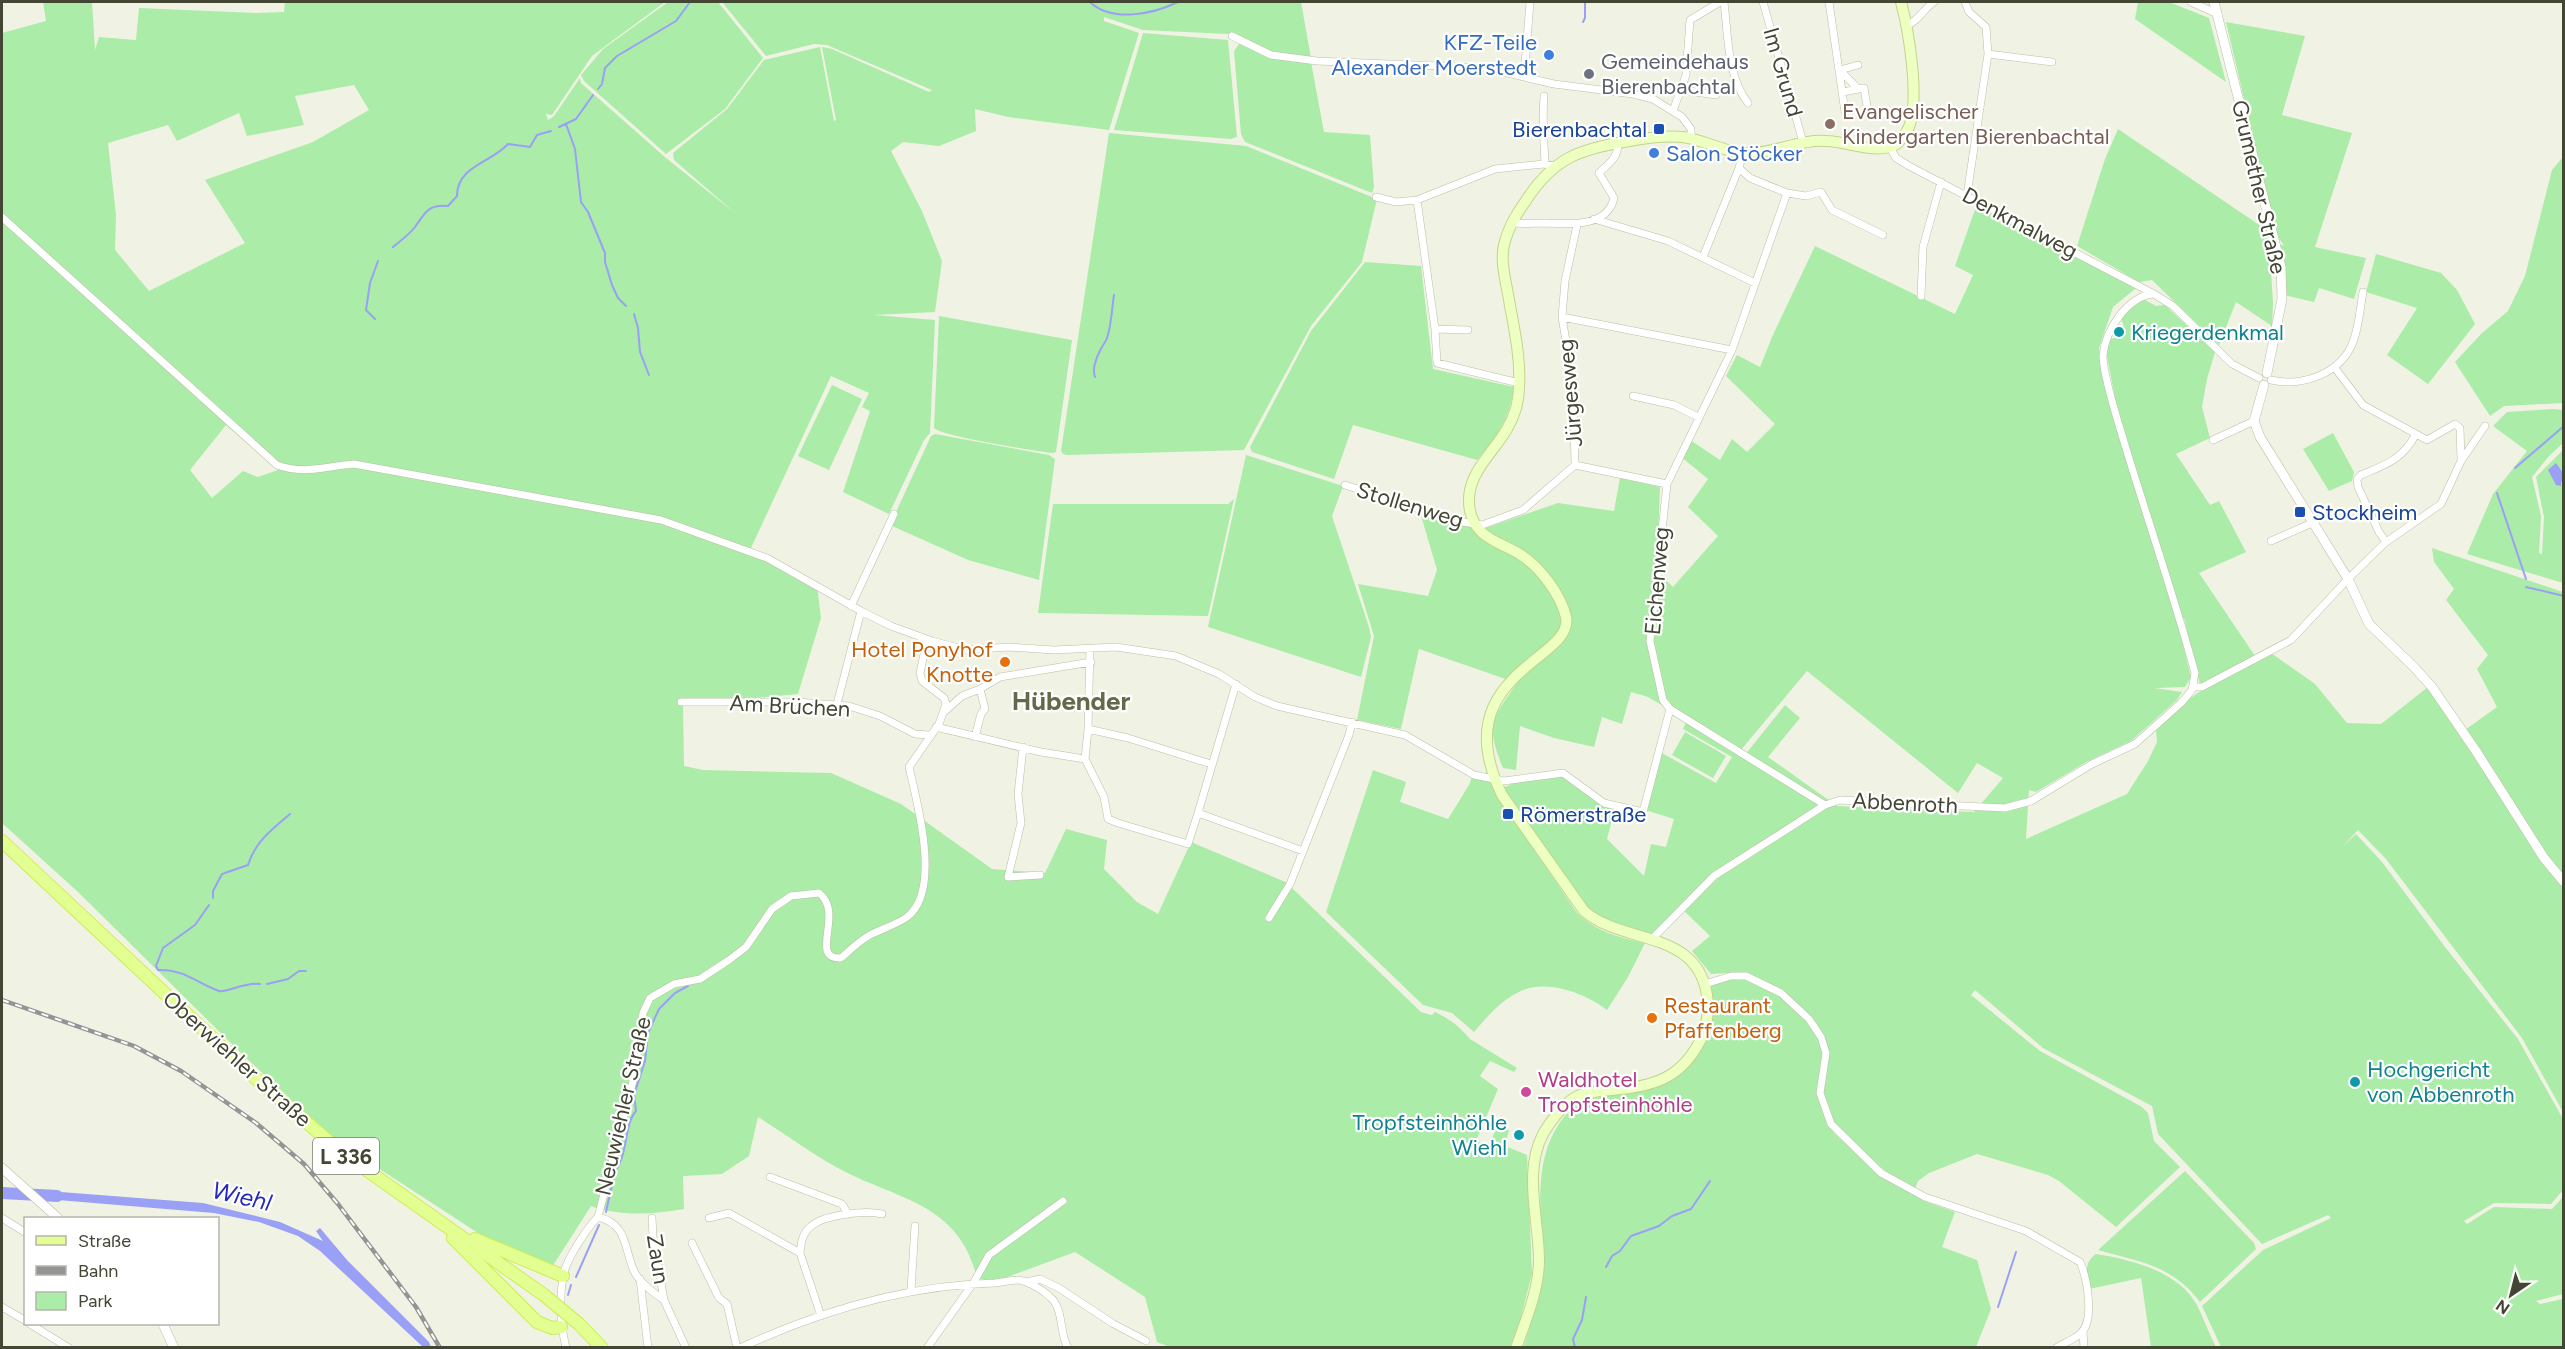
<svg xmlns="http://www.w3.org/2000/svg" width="2565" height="1349" viewBox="0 0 2565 1349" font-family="Figtree,sans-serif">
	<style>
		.green { fill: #aaeca8; fill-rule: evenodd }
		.water { fill: #9aa0f6 }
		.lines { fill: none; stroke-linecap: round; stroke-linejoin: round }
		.stream { stroke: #9aa0f6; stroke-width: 2 }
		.river { stroke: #9aa0f6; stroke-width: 12 }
		.minor-casing { stroke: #babfa5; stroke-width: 8 }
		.tertiary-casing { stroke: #babfa5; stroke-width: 10 }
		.secondary-casing { stroke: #c1d48d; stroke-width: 12 }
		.primary-casing { stroke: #cced57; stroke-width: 14 }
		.minor { stroke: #fff; stroke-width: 7 }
		.tertiary { stroke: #fff; stroke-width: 9 }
		.secondary { stroke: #eeffc2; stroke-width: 10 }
		.primary { stroke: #e4ff91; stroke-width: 12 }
		.rail-casing { stroke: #949494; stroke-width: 4.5 }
		.rail { stroke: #fff; stroke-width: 2; stroke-dasharray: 7; stroke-linecap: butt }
		.primary-bridge-casing { stroke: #cced57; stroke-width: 14; stroke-linecap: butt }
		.primary-bridge { stroke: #e4ff91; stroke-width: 12 }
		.shop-dot { fill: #3f7fe0; stroke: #fff; stroke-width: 2 }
		.worship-dot { fill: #6b7280; stroke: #fff; stroke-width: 2 }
		.education-dot { fill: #8d6e63; stroke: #fff; stroke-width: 2 }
		.transit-dot { fill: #1a4fb4; stroke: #fff; stroke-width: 2 }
		.culture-dot { fill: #0f9aa8; stroke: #fff; stroke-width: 2 }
		.food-dot { fill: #e8710a; stroke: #fff; stroke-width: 2 }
		.hotel-dot { fill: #d1479c; stroke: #fff; stroke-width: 2 }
		.labels { text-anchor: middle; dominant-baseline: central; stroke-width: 4.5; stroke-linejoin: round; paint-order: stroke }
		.shield { fill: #fff; stroke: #7b7e70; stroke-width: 1.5 }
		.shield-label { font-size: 21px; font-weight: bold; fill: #434633 }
		.shop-label { font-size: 22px; fill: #366cbe; stroke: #fff; text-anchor: end }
		.worship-label { font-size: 22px; fill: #5b616d; stroke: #fff; text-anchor: start }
		.street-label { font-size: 22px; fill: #434633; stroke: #fff }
		.education-label { font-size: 22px; fill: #785e54; stroke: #fff; text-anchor: start }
		.transit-label { font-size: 22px; fill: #164399; stroke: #fff; text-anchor: start }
		.culture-label { font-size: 22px; fill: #0d838f; stroke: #fff; text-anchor: start }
		.food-label { font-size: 22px; fill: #c56008; stroke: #fff; text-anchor: end }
		.hotel-label { font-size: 22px; fill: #b23c85; stroke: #fff; text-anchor: start }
		.water-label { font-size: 24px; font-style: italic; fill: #242bba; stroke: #fff }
		.quarter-label { font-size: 26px; font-weight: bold; fill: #656949; stroke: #fff }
	</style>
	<rect width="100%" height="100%" fill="#f0f3e3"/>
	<path class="green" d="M43,2H92L95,50L99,37L136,40L139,8L256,13L284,12L285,2H665L592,56L552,115L546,114L548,120L554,116L580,78L581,83L666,158L735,213L674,160L673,153L727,109L764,60L820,47L834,121L836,120L822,47L832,49L929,92L932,90L827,45L814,44L766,56L722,2H1301L1311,58L1270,51L1228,34L1143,30L1104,17V21L1139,33L1109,130L1008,117L975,109L976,131L939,146L903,142L891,151L922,211L942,261L935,312L874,315L935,320L930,433L924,440L889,514L843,492L870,411L862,407L869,393L831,376L750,550L817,585L821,618L798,694L683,705L684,766L703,770L831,773L901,804L992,869L1045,873L1066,829L1107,840L1104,869L1137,902L1158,914L1191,842L1290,884L1284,902L1291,887L1421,1012L1432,1015L1435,1012C1450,1019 1460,1027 1470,1039L1517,1068L1514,1072L1490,1061L1480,1076L1498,1089L1476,1141L1489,1146L1497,1126L1509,1130L1505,1146L1527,1155L1532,1274L1520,1321L1510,1347H1170L1157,1342L1145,1297L1075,1252L994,1282L977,1278C959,1201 893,1199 836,1167C809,1152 784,1133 758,1117L749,1156L722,1174L683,1176L684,1209C654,1214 621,1217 591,1206L552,1267L478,1233L335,1140L243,1055L78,892L2,823V33L46,21ZM354,85L369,110L313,142L205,180L245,243L149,291L115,250L116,215L108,143L168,125L177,141L239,113L247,136L304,125L295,96ZM226,425L278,470L258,477L243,471L212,498L190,470Z
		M668,2H718L763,58L725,109L666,154L584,81L581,75L603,49Z
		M2138,2H2169L2209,18L2226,82L2135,19Z
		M2226,22L2305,36L2282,115L2352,133L2315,247L2366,258L2354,299L2319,288L2314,302L2284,295L2279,245H2284L2276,235Z
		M1143,33L1228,40L1237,137L1231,139L1114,130Z
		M1240,43L1269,56L1311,62L1324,132L1370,135L1374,187L1372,193L1245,142L1241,134L1234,51Z
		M2118,129L2268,231L2273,302L2272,326L2236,302L2219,345L2152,280L2139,282L2077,246L2105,159Z
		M1109,133L1246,146L1377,199L1362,262L1311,326L1244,450L1067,455L1063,454L1061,451Z
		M2563,157V403L2504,406L2490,416L2455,362L2482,333L2508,311L2525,276L2552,170Z
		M1977,204L2136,288L2113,307L2099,348L2110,402L2169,597L2176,596L2117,408L2105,346L2111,339L2126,334L2119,311L2138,296L2156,306L2165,305L2215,352L2207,379L2202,407L2210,438L2176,454L2210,505L2219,501L2246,552L2199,573L2255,656L2200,685L2184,618L2177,621L2191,677L2185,687L2154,688L2182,692L2177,700L2131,741L2088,761L2036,792L2029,790L2026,839L2127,794L2148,761L2157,742L2156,730C2187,693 2229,674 2271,653L2315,684L2347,723L2381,724L2428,687L2542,861L2563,887V1112L2522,1038L2386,859L2358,830L2342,847L2356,834L2382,862L2445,947L2518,1039L2563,1119V1190L2551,1204L2494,1203L2464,1221L2467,1224L2494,1207L2552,1209L2563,1197V1294L2536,1301L2540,1304L2563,1299V1347H2221L2202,1306L2263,1250L2331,1218L2328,1215L2262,1244L2158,1134L2152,1106L2043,1048L1975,990L1971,995L2040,1051L2142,1107L2148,1113L2154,1141L2180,1167L2116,1227L2059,1181L2048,1175L1977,1154L1929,1173L1918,1181L1915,1189L1910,1187L1884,1170L1833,1123L1822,1093L1829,1053L1824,1035L1809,1016L1783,991L1743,972L1711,974L1692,951L1710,936L1680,907L1652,935C1618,926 1603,924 1577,898L1503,788L1516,782L1563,774L1603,804L1615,808L1607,839L1644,876L1651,844L1666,847L1674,819L1645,810L1660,752L1716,783L1732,757L1683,729L1686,722L1744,756L1785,705L1800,718L1768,757L1837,806L1974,812L2003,778L1977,763L1958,793L1807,671L1740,751L1648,697L1631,692L1622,724L1602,717L1594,747L1554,738L1520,726L1516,770L1503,768C1485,725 1492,719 1517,683L1419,649L1401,729L1357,720L1374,636L1358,584L1428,596L1437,570L1420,512L1473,527L1491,546L1518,556L1531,567L1545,584L1561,611L1563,625L1553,640L1530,657L1533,661C1545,653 1567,643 1570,626C1574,607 1538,564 1524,553C1511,543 1496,540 1483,529L1558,503L1614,511L1620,478L1660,487L1657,571L1673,587L1718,536L1688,507L1708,479L1680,456L1690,440L1720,460L1732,439L1747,452L1775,424L1726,376L1737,355L1760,367L1772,337L1815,246L1955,314L1973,275L1955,266Z
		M2376,254L2441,273L2457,290L2475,324L2428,384L2387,355L2417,308L2366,292Z
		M1365,262L1421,266L1433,369L1514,387C1510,418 1497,437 1477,460L1353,425L1334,479L1252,452L1250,447L1311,331Z
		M939,316L1072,340L1056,452L1052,453C1032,450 944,437 934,428Z
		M832,385L862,399L829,470L798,456Z
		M2553,409L2563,410V443L2549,456L2532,477L2541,516L2539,553L2542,554L2544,517L2536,477L2563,450L2561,486L2563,481V583L2467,554L2493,494L2527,451L2493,426L2507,412Z
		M2333,433L2354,472L2352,481L2329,491L2303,449Z
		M935,434L1049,455L1055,459L1039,580L968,560L890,525L931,436Z
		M1246,455L1343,486L1332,516L1369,627L1371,637L1361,677L1208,627Z
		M1234,499L1208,616L1038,613L1053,504H1228Z
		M2432,548L2563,592V875L2547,856L2465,730L2497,707L2477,669L2488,655L2446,600L2454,589L2434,562Z
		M1685,732L1726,756L1713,778L1672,755Z
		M1373,770L1406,782L1400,802L1448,819L1469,785L1472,777L1493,783L1495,792L1577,913C1597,932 1618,937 1645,943L1628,977L1607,1010C1586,993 1544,978 1519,992C1500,1001 1487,1017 1474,1032L1452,1013L1423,1005L1326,912Z
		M1729,978H1747L1781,994L1807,1018L1820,1038L1824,1053L1817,1093L1824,1115L1834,1133L1880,1175L1924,1201L1955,1212L1942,1247L1977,1260L1991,1309L1976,1347L1523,1348C1531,1325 1537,1300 1540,1276C1546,1222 1527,1164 1564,1117C1583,1092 1621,1095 1649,1089C1656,1088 1663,1083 1669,1079C1707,1059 1714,1026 1711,986Z
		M2185,1171L2254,1243L2256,1249L2200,1302C2172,1265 2140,1262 2098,1250Z
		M2096,1254C2132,1260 2178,1271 2197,1305C2204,1319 2209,1334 2216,1347H2151L2141,1278L2089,1289C2087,1276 2083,1262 2096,1254Z"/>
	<path class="water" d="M2556,463L2563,473L2561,486L2556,485L2548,470Z
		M35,1190L203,1203L280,1222L323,1241L316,1231L320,1228L347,1260L429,1342L431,1347H423L320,1251L298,1236L259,1222L214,1213L46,1199Z"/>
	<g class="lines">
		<path class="stream" d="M1090,2C1112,23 1153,14 1178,2
			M1583,22L1585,18V2
			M598,89L602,84L605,68L617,56L676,21L690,2
			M566,124L575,149L581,202L588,212L605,253V262L612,285L618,298L626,306
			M559,127L576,119L593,95
			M393,247C400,241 409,235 415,227C425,213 428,204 448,206L457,196C457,166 491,163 508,144L530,147L537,135L551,131
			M634,314L638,328L640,352L649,375
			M375,319L366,310L370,283L378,261
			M1095,377C1091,367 1099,351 1105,342C1111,334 1112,306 1114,295
			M2515,468L2564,426
			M2497,493L2526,579
			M2526,587L2564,596
			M213,898V891L222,874L248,865C255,842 272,829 290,814
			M209,905L195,925L163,948L156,966L158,970C185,969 196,983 219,991C226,993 245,982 260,984
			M267,984L288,979L299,971H306
			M606,1212L615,1171C628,1155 624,1124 636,1111L634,1095L645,1061L648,1033L659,1009L675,993L688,986
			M1606,1267L1612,1256L1620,1251L1631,1236L1659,1226L1672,1216L1691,1209L1710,1181
			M576,1277L599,1225
			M568,1295L571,1285
			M1998,1307L2016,1252
			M1575,1348L1573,1339L1582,1320L1586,1297"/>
		<path class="river" d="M2,1193L57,1196"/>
		<g class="minor-casing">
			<path id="minor" d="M1724,2C1728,34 1727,77 1748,103
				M1763,2L1803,142
				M1829,2L1845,112
				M1965,2L1969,12L1986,27L1988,54L1967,195
				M2191,2L2218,14
				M1907,25C1918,22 1924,8 1934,2
				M1232,36L1271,55L1317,61L1485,68L1554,84L1633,94L1653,99L1682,117L1691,129V138
				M1988,54L2052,62
				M1524,77L1530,2
				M1858,89L1840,70L1858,65
				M1682,90L1716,95
				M1843,92L1864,88L1868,112L1874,115L1895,113
				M1544,96C1542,120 1544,141 1545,164
				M1673,111L1686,75L1690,20L1720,2
				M1890,147L1896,158L1909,166L2154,294L2173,306L2232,364L2259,378
				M1743,153L1739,168L1750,178L1787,193L1732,350L1667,484L1650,641L1663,700L1670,709L1825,805
				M1787,193L1806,196L1821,192L1832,210L1883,235
				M1376,197L1396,202L1417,200L1495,169L1544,164L1555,166
				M1417,200L1435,329L1468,330
				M2,217L277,465C304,475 327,466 354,464L661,520L767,558L861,611L891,626L932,641L966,650L1008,647L1054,650L1116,647L1176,656L1219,674L1255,697L1277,706L1405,735L1474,775L1504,781L1563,773L1604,803L1643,812L1670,709
				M1594,219L1668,241L1755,283
				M1513,223C1524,224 1534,223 1546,223C1568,224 1607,228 1614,198L1599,173C1608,164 1620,157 1617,143
				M1703,257L1739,168
				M1921,296L1923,247L1941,182
				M1562,317L1732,350
				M1435,329L1437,363L1519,383
				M2335,368L2363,405L2427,440L2455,424L2460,428L2461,459
				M2271,380C2302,387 2341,374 2353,342C2359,327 2360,308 2363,292
				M1633,396L1674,405L1698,417
				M2213,440L2254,421
				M1575,465L1667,484
				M1345,485L1456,521L1482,525L1523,510L1575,465L1573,384L1562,317L1565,281L1577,225
				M2271,541L2312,523
				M2386,542L2379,532L2358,487L2357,479L2361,475C2387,464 2402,460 2416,434
				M851,606L894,514
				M1090,649L1088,729L1128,738L1211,764
				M2193,687H2202L2291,640L2348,579L2386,542L2441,504L2461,461L2485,426
				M681,702H796L849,706L880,716L915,734L929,735
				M837,704L861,611
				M944,712L962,696L980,689L1000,677L1091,662
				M936,727L1041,752L1085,759L1104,797L1108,819L1118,823L1188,844L1198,813L1303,851
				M975,737L981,714L985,709L980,689
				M1023,747L1018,794L1021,823L1008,877L1040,875
				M1085,759L1088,729
				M1198,813L1236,684
				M1269,918L1290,884L1349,735L1352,722
				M1652,939L1714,876L1825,805L1840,800L2005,808L2031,801L2092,764L2135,744L2181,703L2192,690L2195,673C2174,596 2148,521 2125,445C2119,425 2103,376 2103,356C2105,331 2127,296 2154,294
				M1705,984L1731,976H1746L1781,993L1809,1019L1821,1037L1826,1053L1820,1093L1831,1124L1881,1173L1925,1197L2026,1231L2080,1262C2087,1278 2095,1320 2081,1333C2075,1339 2064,1343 2056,1348
				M770,1177L842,1204L848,1214
				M598,1217C628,1224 624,1249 634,1271C638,1281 656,1295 664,1300
				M2,1218L26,1233
				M652,1218L653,1236L664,1300L686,1348
				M709,1218L729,1213L800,1253L821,1316
				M692,1243L719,1298L727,1304L737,1348
				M800,1253C801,1244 802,1234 810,1227C822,1215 865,1210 882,1214
				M640,1279L648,1348
				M1026,1282L1040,1279L1059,1288L1112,1323L1146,1341
				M911,1290L915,1226
				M2,1307L26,1321
				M30,1324L69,1348
				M2083,1332L2084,1348
				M566,1348C561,1326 559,1300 563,1277C565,1261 587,1228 598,1217L635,1073L643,1013L650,998L674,984L700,979L729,960L746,947L772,909L791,896L819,893C845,913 808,960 841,958C850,950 859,941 870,935C881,929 896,925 907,917C942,891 917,802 909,767L939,724L946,704L944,698L922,681L920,673L927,640
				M740,1348C820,1311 907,1285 995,1283C1003,1282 1011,1280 1018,1280C1028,1281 1043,1290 1050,1297C1064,1308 1059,1333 1068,1348
				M927,1348L974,1282L989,1255L1063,1201"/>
		</g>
		<g class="tertiary-casing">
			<path id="tertiary" d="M2214,2L2281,267L2282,299L2267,373
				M2264,385L2254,421L2260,437L2348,579L2369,624L2413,666L2432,687L2476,751L2544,858L2564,882
				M2,1168L58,1218
				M163,1324L174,1348"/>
		</g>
		<g class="secondary-casing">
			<path id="secondary" d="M1516,1348C1526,1320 1539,1289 1539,1260C1539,1220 1523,1172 1543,1134C1550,1122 1563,1104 1576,1097C1589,1090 1606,1091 1621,1089C1659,1085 1683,1075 1701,1039C1707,1026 1709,1010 1707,995C1697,929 1623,945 1584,911L1502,795C1443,674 1575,660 1566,617C1561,595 1540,567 1521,555C1501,542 1476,539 1470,511C1463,476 1492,455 1507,429C1514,417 1519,401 1519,387C1521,359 1514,328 1509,300C1506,281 1499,259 1505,241C1509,227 1517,213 1525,202C1553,158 1579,149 1629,141C1646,138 1665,135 1683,137C1706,140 1729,155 1752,153C1778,152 1801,139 1827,141C1849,142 1877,155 1897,144C1902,138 1908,132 1910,124C1919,95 1909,32 1901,2"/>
		</g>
		<g class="primary-casing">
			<path id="primary" d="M2,841L252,1075L341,1152L544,1295
				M453,1238L537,1322L552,1328L561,1327
				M475,1239L563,1276
				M579,1324L602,1348"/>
		</g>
		<use href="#minor" class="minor"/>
		<use href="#tertiary" class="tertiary"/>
		<use href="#secondary" class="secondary"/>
		<use href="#primary" class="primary"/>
		<g class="rail-casing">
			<path id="rail" d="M2,1000L134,1046L181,1071L256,1123L304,1164L338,1204L416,1307L440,1348"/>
		</g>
		<use href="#rail" class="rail"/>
		<g class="primary-bridge-casing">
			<path id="primary-bridge" d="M544,1295L579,1324"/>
		</g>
		<use href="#primary-bridge" class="primary-bridge"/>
	</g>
	<g class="shop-dot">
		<circle cx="1549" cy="55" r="6"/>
		<circle cx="1654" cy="153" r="6"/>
	</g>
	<circle class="worship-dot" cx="1589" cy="74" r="6"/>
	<circle class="education-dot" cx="1830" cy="124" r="6"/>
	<g class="transit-dot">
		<rect x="1653" y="123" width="12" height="12" rx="3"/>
		<rect x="2294" y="506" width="12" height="12" rx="3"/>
		<rect x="1502" y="808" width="12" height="12" rx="3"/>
	</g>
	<g class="culture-dot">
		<circle cx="2119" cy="332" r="6"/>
		<circle cx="2355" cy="1082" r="6"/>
		<circle cx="1519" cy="1135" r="6"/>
	</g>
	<g class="food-dot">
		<circle cx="1005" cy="662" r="6"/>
		<circle cx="1652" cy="1018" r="6"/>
	</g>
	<circle class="hotel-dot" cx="1526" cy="1092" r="6"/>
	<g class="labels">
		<rect class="shield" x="313" y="1138" width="66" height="36" rx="4.5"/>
		<g class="shield-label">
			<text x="346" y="1156">L 336</text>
		</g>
		<g class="shop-label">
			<text x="1537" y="42">KFZ-Teile<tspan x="1537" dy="25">Alexander Moerstedt</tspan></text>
			<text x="1666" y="153" text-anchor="start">Salon Stöcker</text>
		</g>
		<g class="worship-label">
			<text x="1601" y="61">Gemeindehaus<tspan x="1601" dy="25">Bierenbachtal</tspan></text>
		</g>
		<g class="street-label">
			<text transform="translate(1783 72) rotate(74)">Im Grund</text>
			<text transform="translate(2259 187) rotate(77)">Grumether Straße</text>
			<text transform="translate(2020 223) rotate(28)">Denkmalweg</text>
			<text transform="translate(1570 393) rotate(-95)">Jürgesweg</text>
			<text transform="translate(1410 505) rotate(17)">Stollenweg</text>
			<text transform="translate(1657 581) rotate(-85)">Eichenweg</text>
			<text transform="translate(790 706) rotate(3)">Am Brüchen</text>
			<text transform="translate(1905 803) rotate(3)">Abbenroth</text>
			<text transform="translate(237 1059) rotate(42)">Oberwiehler Straße</text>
			<text transform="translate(623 1106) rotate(-77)">Neuwiehler Straße</text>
			<text transform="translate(658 1259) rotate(81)">Zaun</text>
		</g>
		<g class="education-label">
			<text x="1842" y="111">Evangelischer<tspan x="1842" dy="25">Kindergarten Bierenbachtal</tspan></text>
		</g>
		<g class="transit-label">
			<text x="1647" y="129" text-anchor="end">Bierenbachtal</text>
			<text x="2312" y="512">Stockheim</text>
			<text x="1520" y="814">Römerstraße</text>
		</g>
		<g class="culture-label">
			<text x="2131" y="332">Kriegerdenkmal</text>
			<text x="2367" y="1069">Hochgericht<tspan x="2367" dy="25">von Abbenroth</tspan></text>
			<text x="1507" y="1122" text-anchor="end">Tropfsteinhöhle<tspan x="1507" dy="25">Wiehl</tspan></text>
		</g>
		<g class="food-label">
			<text x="993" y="649">Hotel Ponyhof<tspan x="993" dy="25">Knotte</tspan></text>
			<text x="1664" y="1005" text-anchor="start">Restaurant<tspan x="1664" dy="25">Pfaffenberg</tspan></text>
		</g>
		<g class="hotel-label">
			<text x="1538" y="1079">Waldhotel<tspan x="1538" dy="25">Tropfsteinhöhle</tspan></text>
		</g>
		<g class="water-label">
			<text transform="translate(242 1196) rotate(13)">Wiehl</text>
		</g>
		<g class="quarter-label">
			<text x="1071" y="701">Hübender</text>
		</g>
	</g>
	<rect width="2565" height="1349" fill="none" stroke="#434633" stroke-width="6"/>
	<rect x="24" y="1217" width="195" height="108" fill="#ffffff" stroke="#b4b5ad" stroke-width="1.5"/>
	<rect x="36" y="1236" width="30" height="9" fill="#e4ff91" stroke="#b4b5ad" stroke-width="1.5"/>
	<text x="78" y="1247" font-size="18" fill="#434633">Straße</text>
	<rect x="36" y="1266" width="30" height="9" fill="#949494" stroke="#b4b5ad" stroke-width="1.5"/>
	<text x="78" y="1277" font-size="18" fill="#434633">Bahn</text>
	<rect x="36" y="1292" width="30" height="18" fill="#aaeca8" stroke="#b4b5ad" stroke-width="1.5"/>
	<text x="78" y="1307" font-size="18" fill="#434633">Park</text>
	<g transform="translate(2511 1295) rotate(215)" stroke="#ffffff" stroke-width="4.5" paint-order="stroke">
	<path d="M0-4.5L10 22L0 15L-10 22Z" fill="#434633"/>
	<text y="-9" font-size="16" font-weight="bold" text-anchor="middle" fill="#434633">N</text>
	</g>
</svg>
